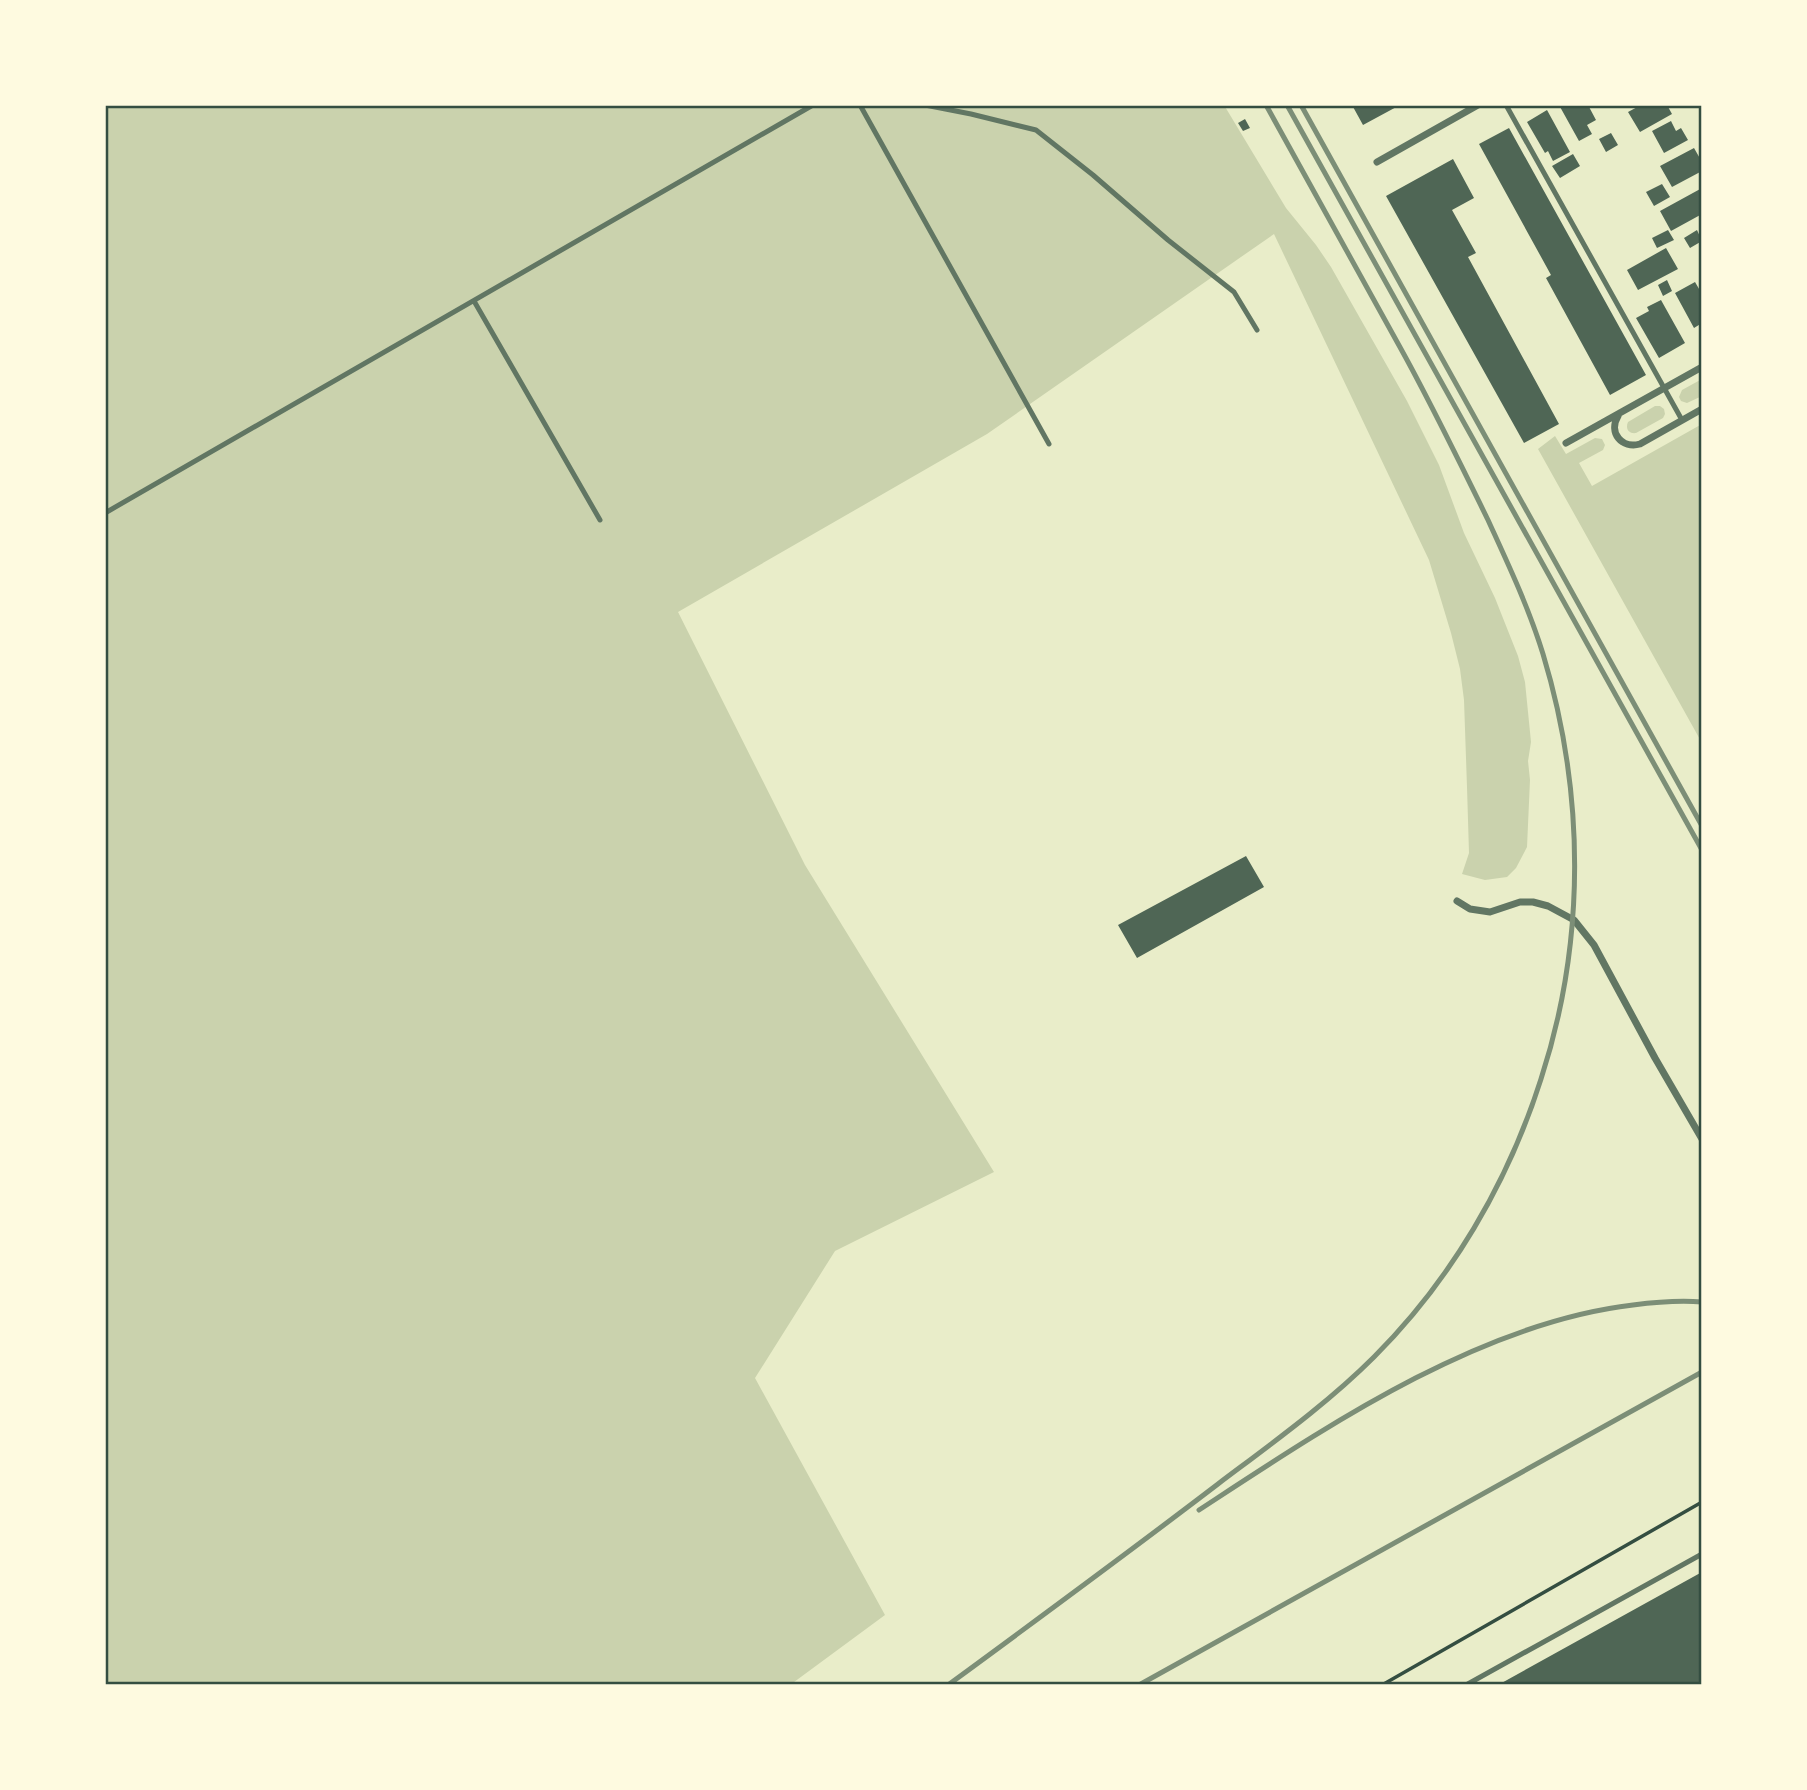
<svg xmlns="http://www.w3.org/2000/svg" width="1807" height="1790" viewBox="0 0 1807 1790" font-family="Barlow,sans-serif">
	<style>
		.green { fill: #cad2ad }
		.building { fill: #4f6655 }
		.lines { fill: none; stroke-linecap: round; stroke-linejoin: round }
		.path { stroke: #344e41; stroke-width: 3.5 }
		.service { stroke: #617663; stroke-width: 5 }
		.minor { stroke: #617663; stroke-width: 7 }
		.rail { stroke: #7c8e77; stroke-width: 5 }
		.neatline { fill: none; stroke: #344e41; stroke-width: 2.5 }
	</style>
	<rect width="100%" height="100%" fill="#e9edc9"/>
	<path class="green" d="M105,105H1224L1286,208L1316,245L1331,267L1407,401L1439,465L1464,533L1495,598L1518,656L1525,682L1531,742L1528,761L1530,780L1527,847L1516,868L1507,877L1485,880L1462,874L1469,853L1467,787L1464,700L1460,669L1451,633L1429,560L1274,234L987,434L678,612L805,865L994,1172L835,1251L755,1378L885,1615L790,1685H105Z
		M1702,379V396L1687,403L1681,401L1679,397L1682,390Z
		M1655,406H1660L1664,409L1665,414L1663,418L1636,433C1629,434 1625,429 1628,422Z
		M1702,424V743L1538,449L1555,436L1566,454L1595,438L1602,439L1605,445L1603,450L1579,463L1592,486Z"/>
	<path class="building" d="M1352,105H1400L1363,125Z
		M1559,105H1588L1596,120L1587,125L1592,134L1579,141Z
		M1641,105H1667L1672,114L1640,132L1628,112Z
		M1547,110L1570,152L1553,161L1548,151L1545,153L1527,122Z
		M1245,119L1250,128L1243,131L1238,123Z
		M1671,121L1676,131L1681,128L1688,140L1664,153L1652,131Z
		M1509,128L1646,375L1610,395L1546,278L1551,275L1479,144Z
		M1611,133L1618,145L1606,152L1599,139Z
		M1694,148L1702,162V171L1672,187L1660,166Z
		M1573,154L1580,166L1560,178L1552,166Z
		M1453,159L1474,198L1452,210L1476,253L1468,257L1559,424L1524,443L1386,196Z
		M1662,184L1670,197L1654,206L1646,192Z
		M1702,188V214L1671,231L1660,211Z
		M1668,230L1674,240L1657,248L1652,238Z
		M1697,230L1702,241L1690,248L1684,238Z
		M1666,248L1678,269L1638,290L1627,270Z
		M1667,280L1672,291L1663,296L1658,285Z
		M1695,282L1702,294V323L1694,328L1675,293Z
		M1661,300L1685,343L1659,358L1636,318L1649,311L1647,307Z
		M1246,856L1264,887L1137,958L1118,925Z
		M1702,1572V1685H1498Z"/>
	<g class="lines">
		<path class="path" d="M1382,1685L1702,1502"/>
		<path class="service" d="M860,105L1049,444
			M925,105L971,114L1036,130L1093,175L1168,240L1234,292L1257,330
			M1506,105L1682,420
			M474,301L600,520
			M105,513L813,105
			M1466,1685L1702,1554"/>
		<path class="minor" d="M1377,162L1478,105
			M1618,416C1608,433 1622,449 1640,444L1702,409
			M1566,443L1702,367
			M1457,901L1470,909L1490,912L1520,902H1533L1548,906L1574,920L1594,945L1655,1058L1702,1139"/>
		<path class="rail" d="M1287,105L1702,850
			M1301,105L1702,826
			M1199,1510C1326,1427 1479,1323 1633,1305C1656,1302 1679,1300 1702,1302
			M948,1685C1038,1619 1129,1552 1218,1484C1271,1444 1327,1404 1374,1357C1451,1280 1508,1183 1541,1079C1586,941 1585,793 1543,654C1529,608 1508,564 1488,520C1460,463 1432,405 1401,349C1356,268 1311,186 1266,105
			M1139,1685L1702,1372"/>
	</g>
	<rect width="1807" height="1790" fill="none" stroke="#fefae0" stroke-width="214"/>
	<rect x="107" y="107" width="1593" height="1576" class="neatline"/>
</svg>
